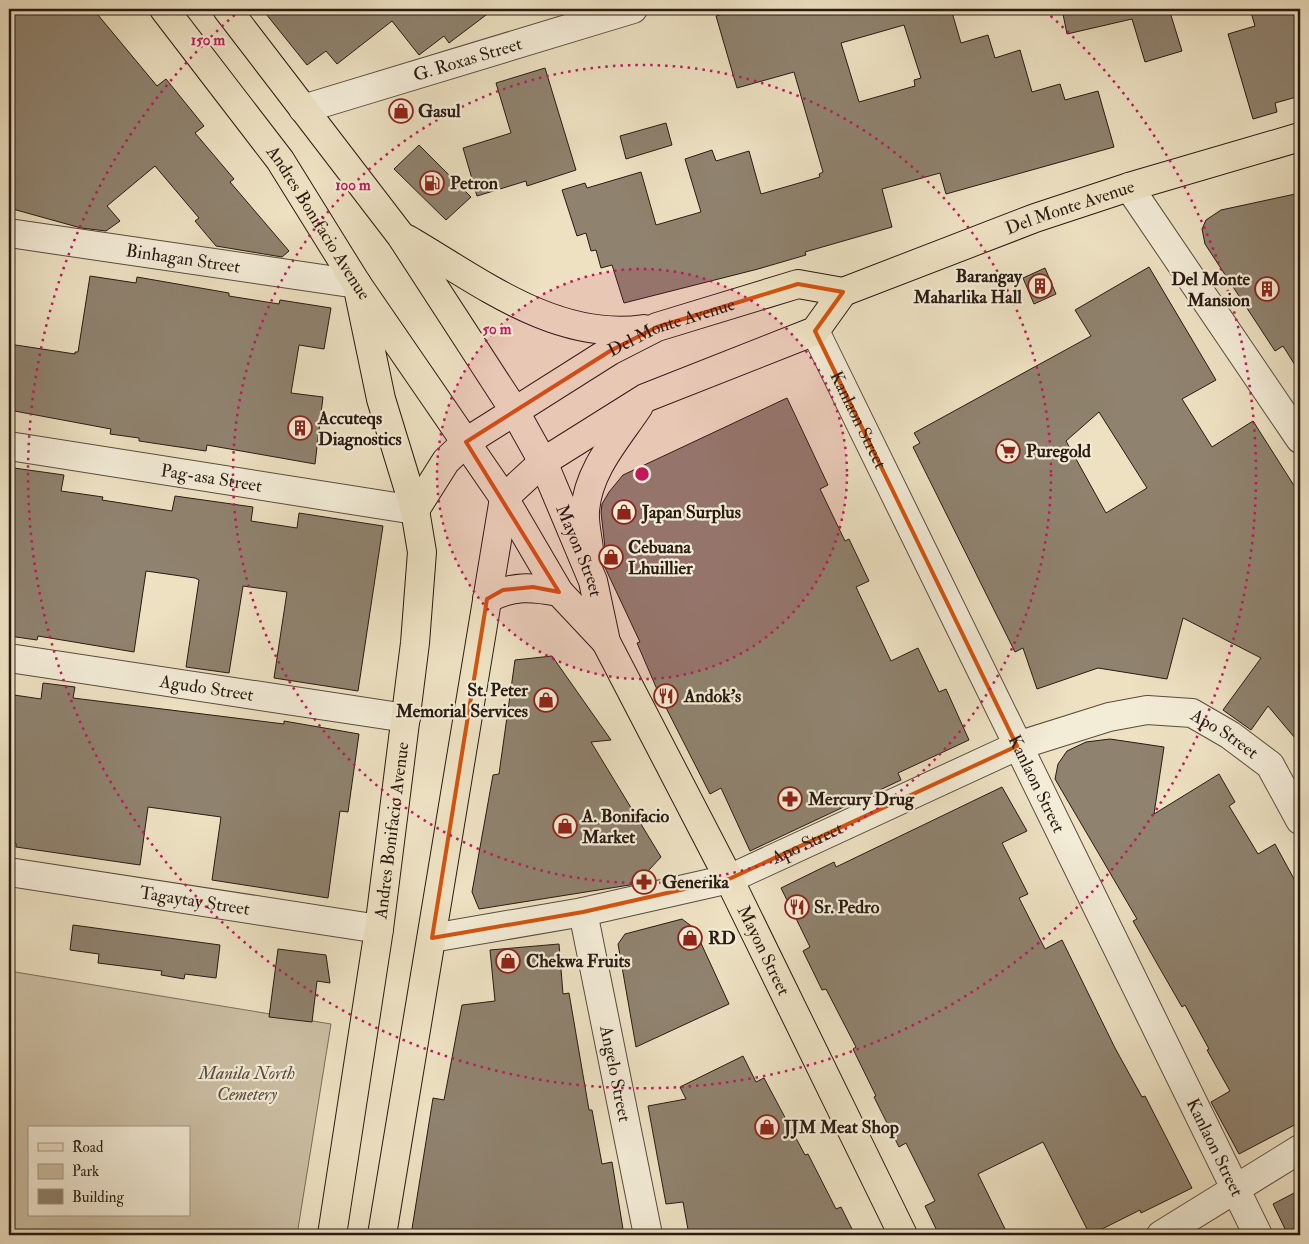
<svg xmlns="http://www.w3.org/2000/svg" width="1309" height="1244" viewBox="0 0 1309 1244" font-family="'IM FELL Double Pica',serif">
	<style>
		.green { fill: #ccbfa4; stroke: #7a6d5b; fill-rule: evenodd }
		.building { fill: #8f826e; stroke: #291b12; fill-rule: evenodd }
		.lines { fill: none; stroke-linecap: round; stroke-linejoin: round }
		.minor-casing { stroke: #5a4c3e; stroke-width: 30 }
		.major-casing { stroke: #291b12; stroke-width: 30 }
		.minor { stroke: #f3ecd7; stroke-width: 28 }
		.major { stroke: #ede1c2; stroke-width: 28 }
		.marked { fill: none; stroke: #d5530d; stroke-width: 4; stroke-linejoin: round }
		.ring { fill: none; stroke: #c2185b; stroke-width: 2.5; stroke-dasharray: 2.5 5 }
		.labels { text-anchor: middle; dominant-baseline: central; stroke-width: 4.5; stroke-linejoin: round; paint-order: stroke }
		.street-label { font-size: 18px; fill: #291b12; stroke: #f3ecd7 }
		.poi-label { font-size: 18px; font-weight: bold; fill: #291b12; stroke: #f3ecd7; text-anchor: start }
		.park-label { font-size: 18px; font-style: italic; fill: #5a4c3e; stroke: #f3ecd7 }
		.centre { fill: #c2185b; stroke: #f3ecd7; stroke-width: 2.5 }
		.ring-label { font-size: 15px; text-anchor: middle; font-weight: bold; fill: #c2185b; stroke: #f3ecd7; stroke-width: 4.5; stroke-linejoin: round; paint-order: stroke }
	</style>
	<rect width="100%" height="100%" fill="#ede1c2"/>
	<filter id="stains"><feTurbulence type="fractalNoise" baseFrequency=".004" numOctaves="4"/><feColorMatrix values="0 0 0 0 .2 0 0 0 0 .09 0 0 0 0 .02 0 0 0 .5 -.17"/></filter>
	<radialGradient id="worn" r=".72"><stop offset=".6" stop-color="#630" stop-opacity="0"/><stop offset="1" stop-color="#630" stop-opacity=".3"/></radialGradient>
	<path class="green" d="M9,971L331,1024L297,1235H9ZM29,1128H189V1215H29Z"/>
	<path class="building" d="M9,9H93L157,86L166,79L204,126L195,133L234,179L230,182L289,251L282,257L216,246L195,221L199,218L155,166L107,206L120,221L106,231L81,228L9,208Z
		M262,9H494L449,43L444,36L419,55L392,21L337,64L326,51L307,65Z
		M740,9H951L961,43L988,35L995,58L1020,50L1032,92L1060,84L1065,100L1098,91L1114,147L946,194L940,173L882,189L892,227L805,252L806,255L758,269L624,303L612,265L601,268L596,250L591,251L586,233L577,236L562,190L585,183L587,188L641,172L656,225L701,212L685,159L712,150L716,161L749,151L761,194L820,177L819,174L823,172L794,72L737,88L716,16ZM904,25L921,78L914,80L915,86L859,102L841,43Z
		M1062,9H1169L1182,51L1145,62L1132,19L1067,34Z
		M1250,9H1300V96L1275,103L1277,112L1253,119L1228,34L1255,26Z
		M545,68L576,170L527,186L526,181L477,196L463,148L511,133L496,83Z
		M666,123L672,145L626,159L620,136Z
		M419,145L471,197L446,220L394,169Z
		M1300,193V373L1283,346L1275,351L1205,244L1202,229L1206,220L1221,210Z
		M1149,267L1216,380L1182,399L1212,447L1253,421L1300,495V744L1268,706L1251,730L1223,710L1261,658L1183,618L1167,679L1098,668L1037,689L1023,648L1015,652L913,447L920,443L914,433L1091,336L1075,310ZM1099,412L1147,488L1106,513L1066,441Z
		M1045,268L1056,294L1034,304L1023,278Z
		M90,276L136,283L137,277L229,293V296L279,304L280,300L331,308L324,349L299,345L291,393L323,397L315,464L207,445L206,451L139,441V438L110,434L111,429L9,410V344L75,354V352H78Z
		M787,398L828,485L820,489L845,541L849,539L869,581L856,587L891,661L918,648L939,692L946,689L969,740L898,773L901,780L750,851L721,788L710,794L659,694L637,643L640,642L601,559L605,548L601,512L602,504L609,492L623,475Z
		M14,468L64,475L61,491L103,497L102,500L172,511L175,496L253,507L251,521L297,528L299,513L383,526L358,691L274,678L287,592L243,586L229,673L186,667L199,580L195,578L146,571L134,652L38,636L37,640L9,636V471L13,472Z
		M552,656L611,740L591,742L661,857L636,884L479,909L472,892L493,775L499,774L515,660Z
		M43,683L75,687L73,698L284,724V721L359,734L348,812L340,811L328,898L212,880L221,817L148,807L140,865L16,847V843L9,842V704L13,705L14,695L41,699Z
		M1110,739L1164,747L1154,814L1219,774L1235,802L1229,806L1258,854L1275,844L1300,890V1122L1239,1154L1211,1102L1230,1091L1207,1050L1209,1049L1185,1005L1182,1007L1159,967L1133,921L1137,919L1055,779L1058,764L1067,751L1086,742Z
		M1002,787L1027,831L1002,843L1028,894L1019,898L1045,949L1062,940L1115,1048L1142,1097L1145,1096L1192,1188L1141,1213L1140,1210L1090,1235L1043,1142L978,1174L1008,1235H939L925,1206L935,1201L906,1143L899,1147L874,1097L876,1096L853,1049L856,1047L826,989L822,990L803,951L810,947L781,888L834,862L836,867Z
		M682,919L694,928L729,1004L636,1047L618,944L625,934Z
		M73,925L220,945L216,978L185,974L184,979L161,975L162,971L98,963L99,954L70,950Z
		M559,944L563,994L569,993L589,1110H592L602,1164L612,1162L624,1235H411L433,1098L444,1100L462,1005L495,1001L490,950Z
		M278,949L326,955L330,983L317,981L312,1022L269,1017Z
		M743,1056L756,1082L764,1078L805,1155L808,1154L836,1209L841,1207L855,1235H689L683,1202L666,1204L648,1106L686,1099L680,1087Z
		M1300,1190V1235H1288L1273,1204Z"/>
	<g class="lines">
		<g class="minor-casing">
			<g id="minor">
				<path id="s1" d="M303,109L633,9"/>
				<path d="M1129,187L1300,439"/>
				<path id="s2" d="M9,233L357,284"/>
				<path id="s3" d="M815,331L1258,1235"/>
				<path id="s4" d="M9,446L415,510"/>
				<path id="s5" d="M9,658L406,718"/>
				<path id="s6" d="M9,872L379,929"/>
				<path id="s7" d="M583,912L648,1235"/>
				<path id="s8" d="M432,938L583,912L729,879L1017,746L1109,717L1147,710L1192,713L1230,735L1270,765L1300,820"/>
				<path d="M1161,1235L1300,1149"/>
			</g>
		</g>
		<g class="major-casing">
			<g id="major">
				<path id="s9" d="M164,9L280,160L357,284L504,498L559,592L606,642"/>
				<path id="s10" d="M227,9L401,236L514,410L543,462L593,581L606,642L729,879L903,1235"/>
				<path d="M407,239C479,281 556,342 644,329"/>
				<path id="s11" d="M415,510L446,461L466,442L610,351L657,327L798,284L843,292L1035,218L1129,187L1300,137"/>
				<path d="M589,550C588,538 584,524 585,511C588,470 617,439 639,406"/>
				<path d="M487,599C512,585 532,587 559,592"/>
				<path id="s12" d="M332,1235L379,929L415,643L422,552L415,510L381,399L357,284"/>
				<path d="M382,1235L504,498L543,462L645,398L815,331L843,292"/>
			</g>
		</g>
		<use href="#minor" class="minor"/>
		<use href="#major" class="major"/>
	</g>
	<path class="marked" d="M798,284L843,292L815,331L1017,746L729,879L583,912L432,938L487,599L503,590L533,587L559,592L466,442L610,351L657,327Z"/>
	<circle cx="642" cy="474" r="205" fill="#c2185b" fill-opacity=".12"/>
	<g class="ring">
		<circle cx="642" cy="474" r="205"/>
		<circle cx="642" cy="474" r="409"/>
		<path d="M1045 11A614 614 0 1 1 239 11"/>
	</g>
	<defs>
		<g id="shop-ring" transform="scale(1.25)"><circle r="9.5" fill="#f3ecd7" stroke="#8f2418" stroke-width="1.5"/><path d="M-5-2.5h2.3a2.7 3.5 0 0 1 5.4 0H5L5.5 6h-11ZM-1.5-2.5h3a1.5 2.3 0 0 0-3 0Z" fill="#8f2418"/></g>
		<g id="fuel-ring" transform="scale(1.25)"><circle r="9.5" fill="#f3ecd7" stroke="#8f2418" stroke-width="1.5"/><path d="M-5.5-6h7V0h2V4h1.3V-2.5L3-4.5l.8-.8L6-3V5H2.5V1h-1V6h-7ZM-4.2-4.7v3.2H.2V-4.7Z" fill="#8f2418"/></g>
		<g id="building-ring" transform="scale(1.25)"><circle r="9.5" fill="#f3ecd7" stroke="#8f2418" stroke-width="1.5"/><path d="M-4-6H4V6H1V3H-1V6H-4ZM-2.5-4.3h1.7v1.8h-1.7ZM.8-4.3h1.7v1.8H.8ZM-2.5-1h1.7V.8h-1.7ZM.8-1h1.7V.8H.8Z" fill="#8f2418"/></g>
		<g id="supermarket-ring" transform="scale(1.25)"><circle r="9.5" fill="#f3ecd7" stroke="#8f2418" stroke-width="1.5"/><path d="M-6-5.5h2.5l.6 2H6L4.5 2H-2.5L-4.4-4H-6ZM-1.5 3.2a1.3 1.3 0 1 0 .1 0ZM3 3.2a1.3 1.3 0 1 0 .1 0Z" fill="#8f2418"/></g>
		<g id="restaurant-ring" transform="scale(1.25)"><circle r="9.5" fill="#f3ecd7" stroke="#8f2418" stroke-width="1.5"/><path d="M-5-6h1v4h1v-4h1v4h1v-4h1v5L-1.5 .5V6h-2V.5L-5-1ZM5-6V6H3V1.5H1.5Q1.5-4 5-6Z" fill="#8f2418"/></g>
		<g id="pharmacy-ring" transform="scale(1.25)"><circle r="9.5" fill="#f3ecd7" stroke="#8f2418" stroke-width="1.5"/><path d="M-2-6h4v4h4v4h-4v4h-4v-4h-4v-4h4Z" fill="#8f2418"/></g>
	</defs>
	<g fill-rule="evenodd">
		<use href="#shop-ring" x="401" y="111"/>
		<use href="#fuel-ring" x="432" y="183"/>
		<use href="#building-ring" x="1040" y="286"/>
		<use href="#building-ring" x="1267" y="289"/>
		<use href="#building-ring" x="300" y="428"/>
		<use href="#supermarket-ring" x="1008" y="451"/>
		<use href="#shop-ring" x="624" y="512"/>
		<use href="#shop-ring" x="611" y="557"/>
		<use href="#restaurant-ring" x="666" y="696"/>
		<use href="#shop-ring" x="546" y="700"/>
		<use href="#pharmacy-ring" x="790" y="799"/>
		<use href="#shop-ring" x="565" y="826"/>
		<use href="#pharmacy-ring" x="644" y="882"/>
		<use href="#restaurant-ring" x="797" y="907"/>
		<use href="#shop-ring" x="690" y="938"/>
		<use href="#shop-ring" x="508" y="961"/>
		<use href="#shop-ring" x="767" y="1127"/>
	</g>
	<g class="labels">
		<g class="street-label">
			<text stroke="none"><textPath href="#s1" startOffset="172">G. Roxas Street</textPath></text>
			<text stroke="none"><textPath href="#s11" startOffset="744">Del Monte Avenue</textPath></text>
			<text stroke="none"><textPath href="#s9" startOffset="264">Andres Bonifacio Avenue</textPath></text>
			<text stroke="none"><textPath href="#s2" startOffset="176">Binhagan Street</textPath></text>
			<text stroke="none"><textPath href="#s11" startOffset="322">Del Monte Avenue</textPath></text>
			<text stroke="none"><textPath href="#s3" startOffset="99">Kanlaon Street</textPath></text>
			<text stroke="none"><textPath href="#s4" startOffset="205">Pag-asa Street</textPath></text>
			<text stroke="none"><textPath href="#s10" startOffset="649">Mayon Street</textPath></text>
			<text stroke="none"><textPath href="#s5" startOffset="200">Agudo Street</textPath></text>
			<text stroke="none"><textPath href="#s8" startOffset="839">Apo Street</textPath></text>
			<text stroke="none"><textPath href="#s3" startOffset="504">Kanlaon Street</textPath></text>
			<text stroke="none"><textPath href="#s12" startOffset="409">Andres Bonifacio Avenue</textPath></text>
			<text stroke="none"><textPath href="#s8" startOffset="389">Apo Street</textPath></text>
			<text stroke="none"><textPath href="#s6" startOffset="188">Tagaytay Street</textPath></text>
			<text stroke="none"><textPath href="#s10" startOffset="1091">Mayon Street</textPath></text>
			<text stroke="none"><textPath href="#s7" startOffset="165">Angelo Street</textPath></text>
			<text stroke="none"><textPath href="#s3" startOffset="909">Kanlaon Street</textPath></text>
		</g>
		<g class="poi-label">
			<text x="418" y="111">Gasul</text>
			<text x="450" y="183">Petron</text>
			<text x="1022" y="276" text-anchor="end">Barangay<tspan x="1022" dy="21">Maharlika Hall</tspan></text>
			<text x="1250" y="279" text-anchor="end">Del Monte<tspan x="1250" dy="21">Mansion</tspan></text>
			<text x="318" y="418">Accuteqs<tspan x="318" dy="21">Diagnostics</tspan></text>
			<text x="1026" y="451">Puregold</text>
			<text x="642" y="512">Japan Surplus</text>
			<text x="628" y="547">Cebuana<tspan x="628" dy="21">Lhuillier</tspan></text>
			<text x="528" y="690" text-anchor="end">St. Peter<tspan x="528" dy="21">Memorial Services</tspan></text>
			<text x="684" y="696">Andok's</text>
			<text x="808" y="799">Mercury Drug</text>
			<text x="582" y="816">A. Bonifacio<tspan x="582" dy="21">Market</tspan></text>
			<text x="662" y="882">Generika</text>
			<text x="814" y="907">Sr. Pedro</text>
			<text x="708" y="938">RD</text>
			<text x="526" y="961">Chekwa Fruits</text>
			<text x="784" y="1127">JJM Meat Shop</text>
		</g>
		<g class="park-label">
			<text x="247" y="1073">Manila North<tspan x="247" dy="21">Cemetery</tspan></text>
		</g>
	</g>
	<circle cx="642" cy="474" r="8" class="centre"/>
	<g class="ring-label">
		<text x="208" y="45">150 m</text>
		<text x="353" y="190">100 m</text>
		<text x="497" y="334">50 m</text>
	</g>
	<rect width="1309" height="1244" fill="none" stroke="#ede1c2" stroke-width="30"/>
	<rect x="10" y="10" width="1289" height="1224" fill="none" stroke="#291b12" stroke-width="2.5"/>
	<rect x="15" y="15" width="1279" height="1214" fill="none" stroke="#291b12"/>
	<rect x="28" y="1126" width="162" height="90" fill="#f3ecd7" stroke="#a29888"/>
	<rect x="38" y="1143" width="25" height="8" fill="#ede1c2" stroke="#a29888"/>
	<text x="72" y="1152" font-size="15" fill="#291b12">Road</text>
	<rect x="38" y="1164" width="25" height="15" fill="#ccbfa4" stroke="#a29888"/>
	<text x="72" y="1176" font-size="15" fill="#291b12">Park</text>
	<rect x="38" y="1189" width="25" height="15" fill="#8f826e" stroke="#a29888"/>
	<text x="72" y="1202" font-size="15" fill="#291b12">Building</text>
	<rect width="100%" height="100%" filter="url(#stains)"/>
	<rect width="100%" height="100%" fill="url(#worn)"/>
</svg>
